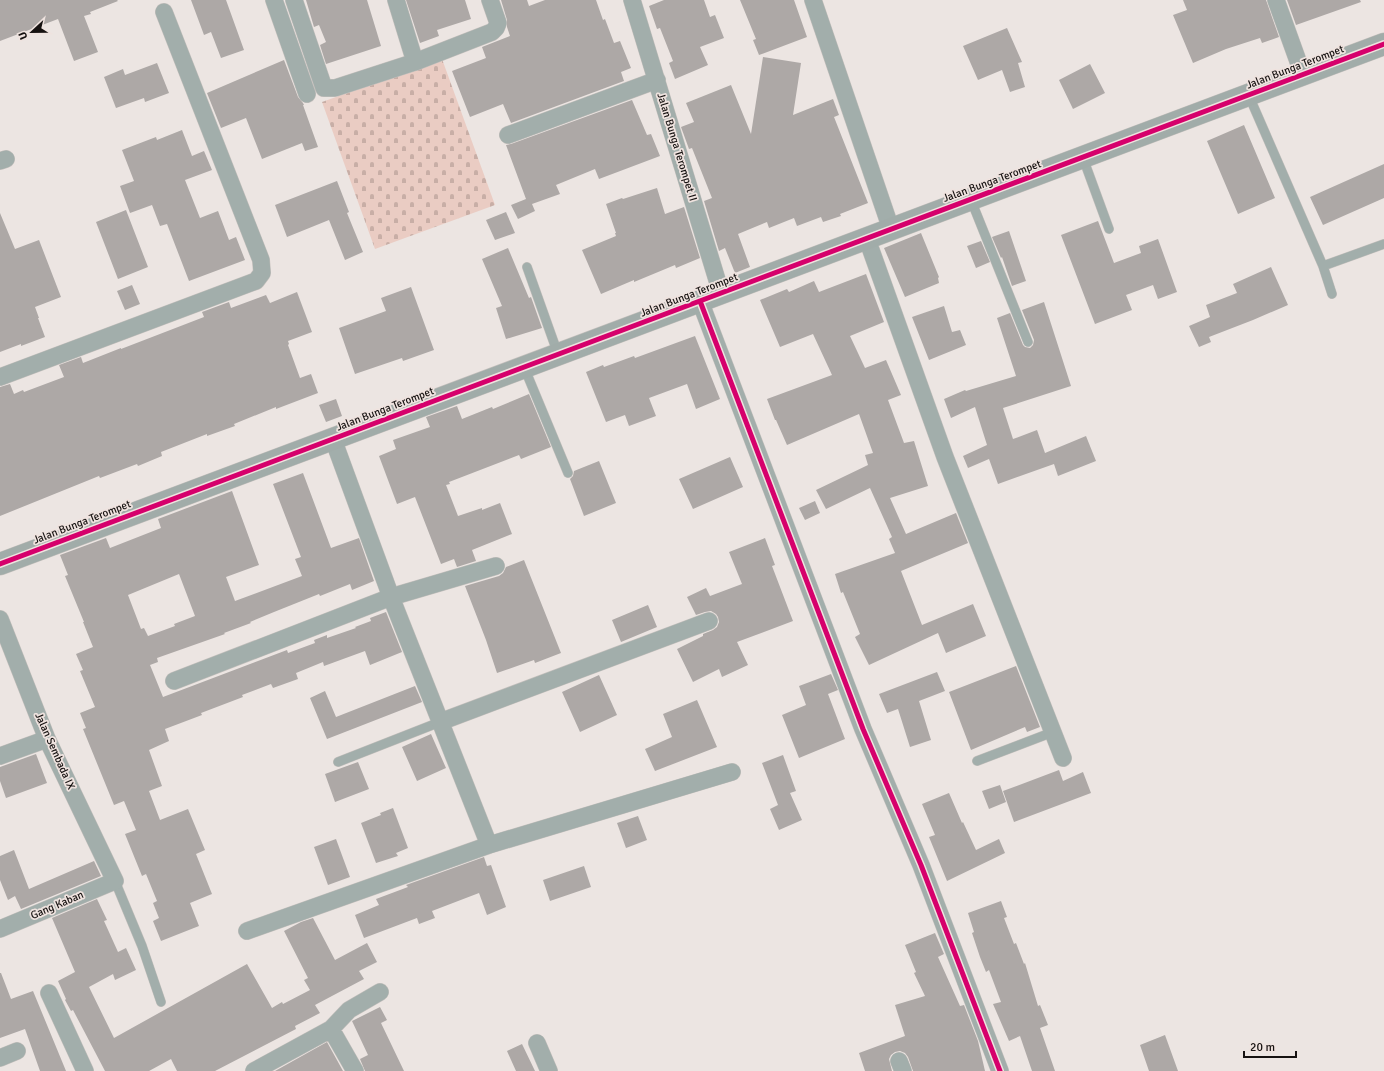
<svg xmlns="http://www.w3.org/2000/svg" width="1384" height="1071" viewBox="0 0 1384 1071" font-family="Signika,sans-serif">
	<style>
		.cemetery { fill: url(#cemetery-stones) }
		.building { fill: #ada8a6; fill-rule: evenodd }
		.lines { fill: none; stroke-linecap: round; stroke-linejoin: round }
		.lane-casing { stroke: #c5c0bd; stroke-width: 10 }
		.street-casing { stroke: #c5c0bd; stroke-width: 18 }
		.secondary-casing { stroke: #c5c0bd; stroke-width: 23 }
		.lane { stroke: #a2aeab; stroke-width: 9 }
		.street { stroke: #a2aeab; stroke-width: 17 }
		.secondary { stroke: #a1aca9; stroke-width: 22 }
		.cycleway-casing { stroke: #efe3df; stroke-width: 8 }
		.cycleway { stroke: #d6006c; stroke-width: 5 }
		.labels { text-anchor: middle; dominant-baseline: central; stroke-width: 3.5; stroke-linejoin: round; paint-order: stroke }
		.street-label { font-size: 11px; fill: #161211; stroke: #efe3df }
	</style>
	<defs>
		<pattern id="cemetery-stones" width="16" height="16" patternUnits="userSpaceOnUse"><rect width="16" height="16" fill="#eaccc3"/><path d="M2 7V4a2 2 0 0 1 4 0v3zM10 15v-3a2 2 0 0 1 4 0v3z" fill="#c8aea6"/></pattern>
	</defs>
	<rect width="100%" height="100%" fill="#ece5e2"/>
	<path class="cemetery" d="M442,59L495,205L375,249L322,102Z"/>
	<path class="building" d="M0,0H117L118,1L90,12L91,14L84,16L98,52L74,61L58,19L0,41Z
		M191,0H226L244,50L221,58L211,32L204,35Z
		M306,0H367L381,46L326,64L320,45L326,42L319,25L314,27Z
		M406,0H465L471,19L437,30L439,36L420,43Z
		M501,0H527L529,6L545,0H596L603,20L605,19L614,43L620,41L631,68L621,72L624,81L511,123L503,104L470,117L452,71L486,58L482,47L510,36L507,27V20Z
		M664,0H704L710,17L715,15L724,38L700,47L708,65L675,79L669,63L673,61L660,28L657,29L649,6Z
		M740,0H794L807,37L759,55L753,40L756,39Z
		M1183,0H1266L1279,37L1262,43L1260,38L1226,49L1193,63L1173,15L1187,10Z
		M1287,0H1360L1361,2L1296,25Z
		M1007,28L1022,62L1018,63L1025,87L1010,92L1002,70L978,80L963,46Z
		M763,57L801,63L793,115L833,99L839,115L834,117L868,203L840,214L841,216L823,222L821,217L797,226L794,218L769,228L767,222L738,234L750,267L735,273L725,248L719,251L704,201L712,198L692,148L689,149L681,127L694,122L686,103L731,85L751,134Z
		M284,60L298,97L303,103L304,105H303L318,147L305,151L302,143L262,159L246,118L221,128L207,93Z
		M157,63L169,93L145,102L144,98L116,108L104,77L123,69L125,75Z
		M1090,64L1105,93L1073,109L1059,80Z
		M632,100L647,135L651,134L660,156L599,179L595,169L556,185L560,194L532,204L535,211L518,219L511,205L526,199L506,145L511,144Z
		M1244,125L1275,198L1238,214L1207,141Z
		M182,130L192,156L204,151L212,170L185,180L200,218L218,211L229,240L236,237L245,260L189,281L167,224L160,226L152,205L130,213L120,186L134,181L122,150L156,137L157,140Z
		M1384,164V198L1323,225L1310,197Z
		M337,181L349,212L347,213L363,252L345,260L329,220L287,237L275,205Z
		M657,188L665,214L684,207L700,258L676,268L675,265L634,282V280L601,294L582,250L616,236L615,233H616L606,204L622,198L623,199Z
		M126,210L148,267L118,279L96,222Z
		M506,212L515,233L495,240L486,220Z
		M0,213L15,249L39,240L61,297L35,307L39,318H38L45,337L21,346V344L0,352Z
		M1098,221L1114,263L1141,253L1139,246L1158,239L1177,292L1158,299L1153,285L1126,295L1132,310L1095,324L1061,235Z
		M1009,231L1026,281L1012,286L1002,257L1001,258L992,237Z
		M921,233L939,277L938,278L939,283L905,297L884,248Z
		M981,241L990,262L976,268L967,246Z
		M508,248L529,298L531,297L542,328L506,339L496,308L502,306L482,259Z
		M1271,267L1288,305L1253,320L1209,337L1211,342L1199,347L1189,326L1210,317L1206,305L1237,293L1233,284Z
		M866,274L884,322L850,336L865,368L886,360L901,395L888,400L904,443L914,441L928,486L890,498L906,534L956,513L968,543L901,571L922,625L973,604L986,636L946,653L938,633L869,665L855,637L860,634L843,592L841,593L835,574L895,553L889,539L892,537L870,488L826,509L816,490L868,465L865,455L873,453L859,414L787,445L776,420H775L767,399L832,375L813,334L780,347L760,300L787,289L789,292L814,281L819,292Z
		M132,285L140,304L125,310L117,291Z
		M411,287L434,350L403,361L402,358L355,374L339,328L386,311L381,298Z
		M297,292L312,332L288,341L289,344L288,345L300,378L311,374L318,393L276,409V407L234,424L235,426L207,436V434L161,452L162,456L138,466L137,464L100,478L99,476L0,516V387L10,384L14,394L23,390L24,392L64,377L59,365L81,357L83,363L121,348V349L204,317L202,312L229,302L231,308L266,295L270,303Z
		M1044,302L1071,386L1003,408L1013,439L1037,430L1045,453L1086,436L1096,461L1058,476L1054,464L998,484L989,459L968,468L963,456L987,445L975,407L951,418L944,399L965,390L966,391L1016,376L997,318L1010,313L1023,345L1025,347L1030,348L1033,345L1034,340L1022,310Z
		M944,306L952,332L960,330L966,345L929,360L912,317Z
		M695,336L720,399L696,409L687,384L649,398L656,416L629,426L625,415L606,422L586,372L603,365L604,367L634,356L635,358Z
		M529,394L551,447L521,459L519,455L449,482L450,484L446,485L458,516L482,508V510L500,503L512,534L472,550L476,561L457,567L454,559L441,564L415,497L397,504L379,456L396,449L393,440L430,427L426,417L457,406L462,419L492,407L493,409Z
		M336,399L342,416L326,422L319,405Z
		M730,457L743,487L693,509L679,479Z
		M599,461L616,503L584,516L570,479L573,476L574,471Z
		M303,473L331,548L359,538L374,581L352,590L350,584L320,596L319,594L274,612L250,622L251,623L224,633L225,634L157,658L158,662L150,665L163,697L287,650L288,653L315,643L314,640L327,635V638L356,628L355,627L371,621L370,618L386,612L402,652L370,665L365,651L324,666L323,662L296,673L298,679L273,688L271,684L242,695L243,697L201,713L202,715L165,729L169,741L149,750L162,786L149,791L160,820L188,809L205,850L196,854L212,894L190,903L199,926L161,941L153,921L159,918L153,903L157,901L146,874L142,876L125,834L136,830L124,801L114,805L83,729L86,728L80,713L95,707L80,671L83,670L76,654L93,647L83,622H84L65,576L68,575L60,555L106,538L110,548L161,528L158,519L232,491L259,565L226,577L235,601L302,576L295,559L301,557L273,484ZM179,574L195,616L174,624L175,626L148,636L144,628L141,629L128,595Z
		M815,501L820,513L805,520L799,508Z
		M765,538L775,565L772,566L793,621L737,642L748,665L722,677L719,669L693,682L677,649L703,636V634L713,630L717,627L719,622L718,617L716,614L711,611L705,612L696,615L687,597L706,588L710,596L742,584L729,552Z
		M524,560L561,653L535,663L534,660L497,673L486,640L465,586L499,576L503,573L506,567Z
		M648,605L657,627L621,642L612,620Z
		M1016,666L1040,727L1027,732L1025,727L971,750L949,692Z
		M937,672L945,691L919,701L931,740L910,747L898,709L887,713L879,694Z
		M831,674L838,690L828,694L845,739L799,758L782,715L806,705L799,686Z
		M599,675L617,715L580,732L562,692Z
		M415,686L422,702L327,739L310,698L325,691L336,717Z
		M697,700L717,747L655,771L645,749L672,737L663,714Z
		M431,734L446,768L417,781L402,747Z
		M36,754L47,783L6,798L0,781V767Z
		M783,755L796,791L790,793L802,820L779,830L770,809L778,805L762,763Z
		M358,762L369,789L335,802L325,774Z
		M1059,770L1063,781L1083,772L1091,793L1014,822L1003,791Z
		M1000,785L1006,802L989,809L982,791Z
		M949,793L962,823L963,822L976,850L999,839L1005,853L947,881L929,837L935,835L922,804Z
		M393,808L408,848L396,853L398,856L376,863L361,823L381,815L380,813Z
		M638,816L647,840L626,848L617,823Z
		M336,839L350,877L328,885L314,847Z
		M14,850L29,889L94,861L101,876L21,909L15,896L8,900L0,880V856Z
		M484,857L487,866L491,865L506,907L487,915L479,893L432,911L435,918L419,924L417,918L364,938L355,915L379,905L376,899L408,887L406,885Z
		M584,866L591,887L550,901L543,880Z
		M97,899L107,920L104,921L118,952L126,948L136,970L115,980L113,974L89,987L114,1038L247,964L272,1008L282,1002L283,1004L310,990L304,980L308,978L284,931L301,922L313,918L335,960L367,943L377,962L359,971L364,979L315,1005L320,1013L295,1026L296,1029L215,1071H177L171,1059L149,1071H105L73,1010L71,1011L65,1000L66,999L58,981L75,972L52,918Z
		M1001,901L1007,917L1004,918L1014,944L1016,943L1024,964L1025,963L1038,1006L1040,1005L1048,1025L1040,1028L1055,1071H1032L1020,1036L1009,1041L993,1004L1001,1002L989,970L986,972L980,957L972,933L974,932L968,913Z
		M935,933L944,954L938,957L960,1006L964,1005L978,1041L985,1071H913L908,1057L905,1053L900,1051L895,1052L891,1055L889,1059L892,1071H865L859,1053L905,1036L895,1005L925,996L914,973L916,972L905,945Z
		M0,973H1L11,999L33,991L66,1071H40L25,1029L0,1038Z
		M380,1007L387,1020L381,1023L404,1071H365L360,1059L368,1055L352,1021Z
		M1165,1035L1178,1071H1149L1140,1045Z
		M327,1042L343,1071H275Z
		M522,1044L535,1071H516L507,1051Z"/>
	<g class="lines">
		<g class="lane-casing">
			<path id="lane" d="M1249,96L1323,266L1332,294
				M1083,158L1109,229
				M971,200L1028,342
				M1323,266L1384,244
				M527,267L558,354
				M524,367L568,473
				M977,761L1053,732
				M338,762L440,722
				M115,881L142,946L161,1002"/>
		</g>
		<g class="street-casing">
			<path id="street" d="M274,0L307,94
				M294,0L324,88H335L415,62L396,0
				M632,0L721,293
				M813,0L891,229
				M1276,0L1303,75
				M415,62L492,32L496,28L498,23L490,0
				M508,135L657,80
				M0,161L6,159
				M867,239L945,457L1063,758
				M700,301L863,729L921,865L1000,1071
				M0,377L256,281L262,273L261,260L164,12
				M333,439L391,597L489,845
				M0,619L47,739L115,881L0,929
				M174,681L391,597L496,566
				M440,722L709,621
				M0,756L47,739
				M247,931L489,845L732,772
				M49,993L85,1071
				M331,1029L355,1071
				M537,1043L549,1071
				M0,1058L17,1051
				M899,1061L903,1071
				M254,1071L331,1029L349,1010L380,992"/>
		</g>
		<g class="secondary-casing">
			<path id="secondary" d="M0,564L1384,44"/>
		</g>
		<use href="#lane" class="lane"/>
		<use href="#street" class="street"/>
		<use href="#secondary" class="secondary"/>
		<g class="cycleway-casing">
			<path id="cycleway" d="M700,301L863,729L921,865L1000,1071
				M0,564L1384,44"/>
		</g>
		<use href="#cycleway" class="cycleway"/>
	</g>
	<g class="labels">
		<g class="street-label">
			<text transform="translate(1295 67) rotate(-21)">Jalan Bunga Terompet</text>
			<text transform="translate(677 147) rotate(73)">Jalan Bunga Terompet II</text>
			<text transform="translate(992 181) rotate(-20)">Jalan Bunga Terompet</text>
			<text transform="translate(689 295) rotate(-21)">Jalan Bunga Terompet</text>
			<text transform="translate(385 409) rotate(-21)">Jalan Bunga Terompet</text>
			<text transform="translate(82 522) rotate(-21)">Jalan Bunga Terompet</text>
			<text transform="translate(55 751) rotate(66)">Jalan Sembada IX</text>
			<text transform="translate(57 905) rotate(-23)">Gang Kaban</text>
		</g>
	</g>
	<g transform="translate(32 32) rotate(248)" stroke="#efe3df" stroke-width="3" paint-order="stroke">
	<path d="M0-3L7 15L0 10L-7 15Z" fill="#161211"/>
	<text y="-6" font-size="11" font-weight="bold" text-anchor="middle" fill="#161211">U</text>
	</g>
	<path d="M1244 1051v6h52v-6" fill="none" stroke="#161211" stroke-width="2"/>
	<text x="1250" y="1051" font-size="12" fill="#161211" stroke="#efe3df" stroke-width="3" paint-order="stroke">20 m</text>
</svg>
